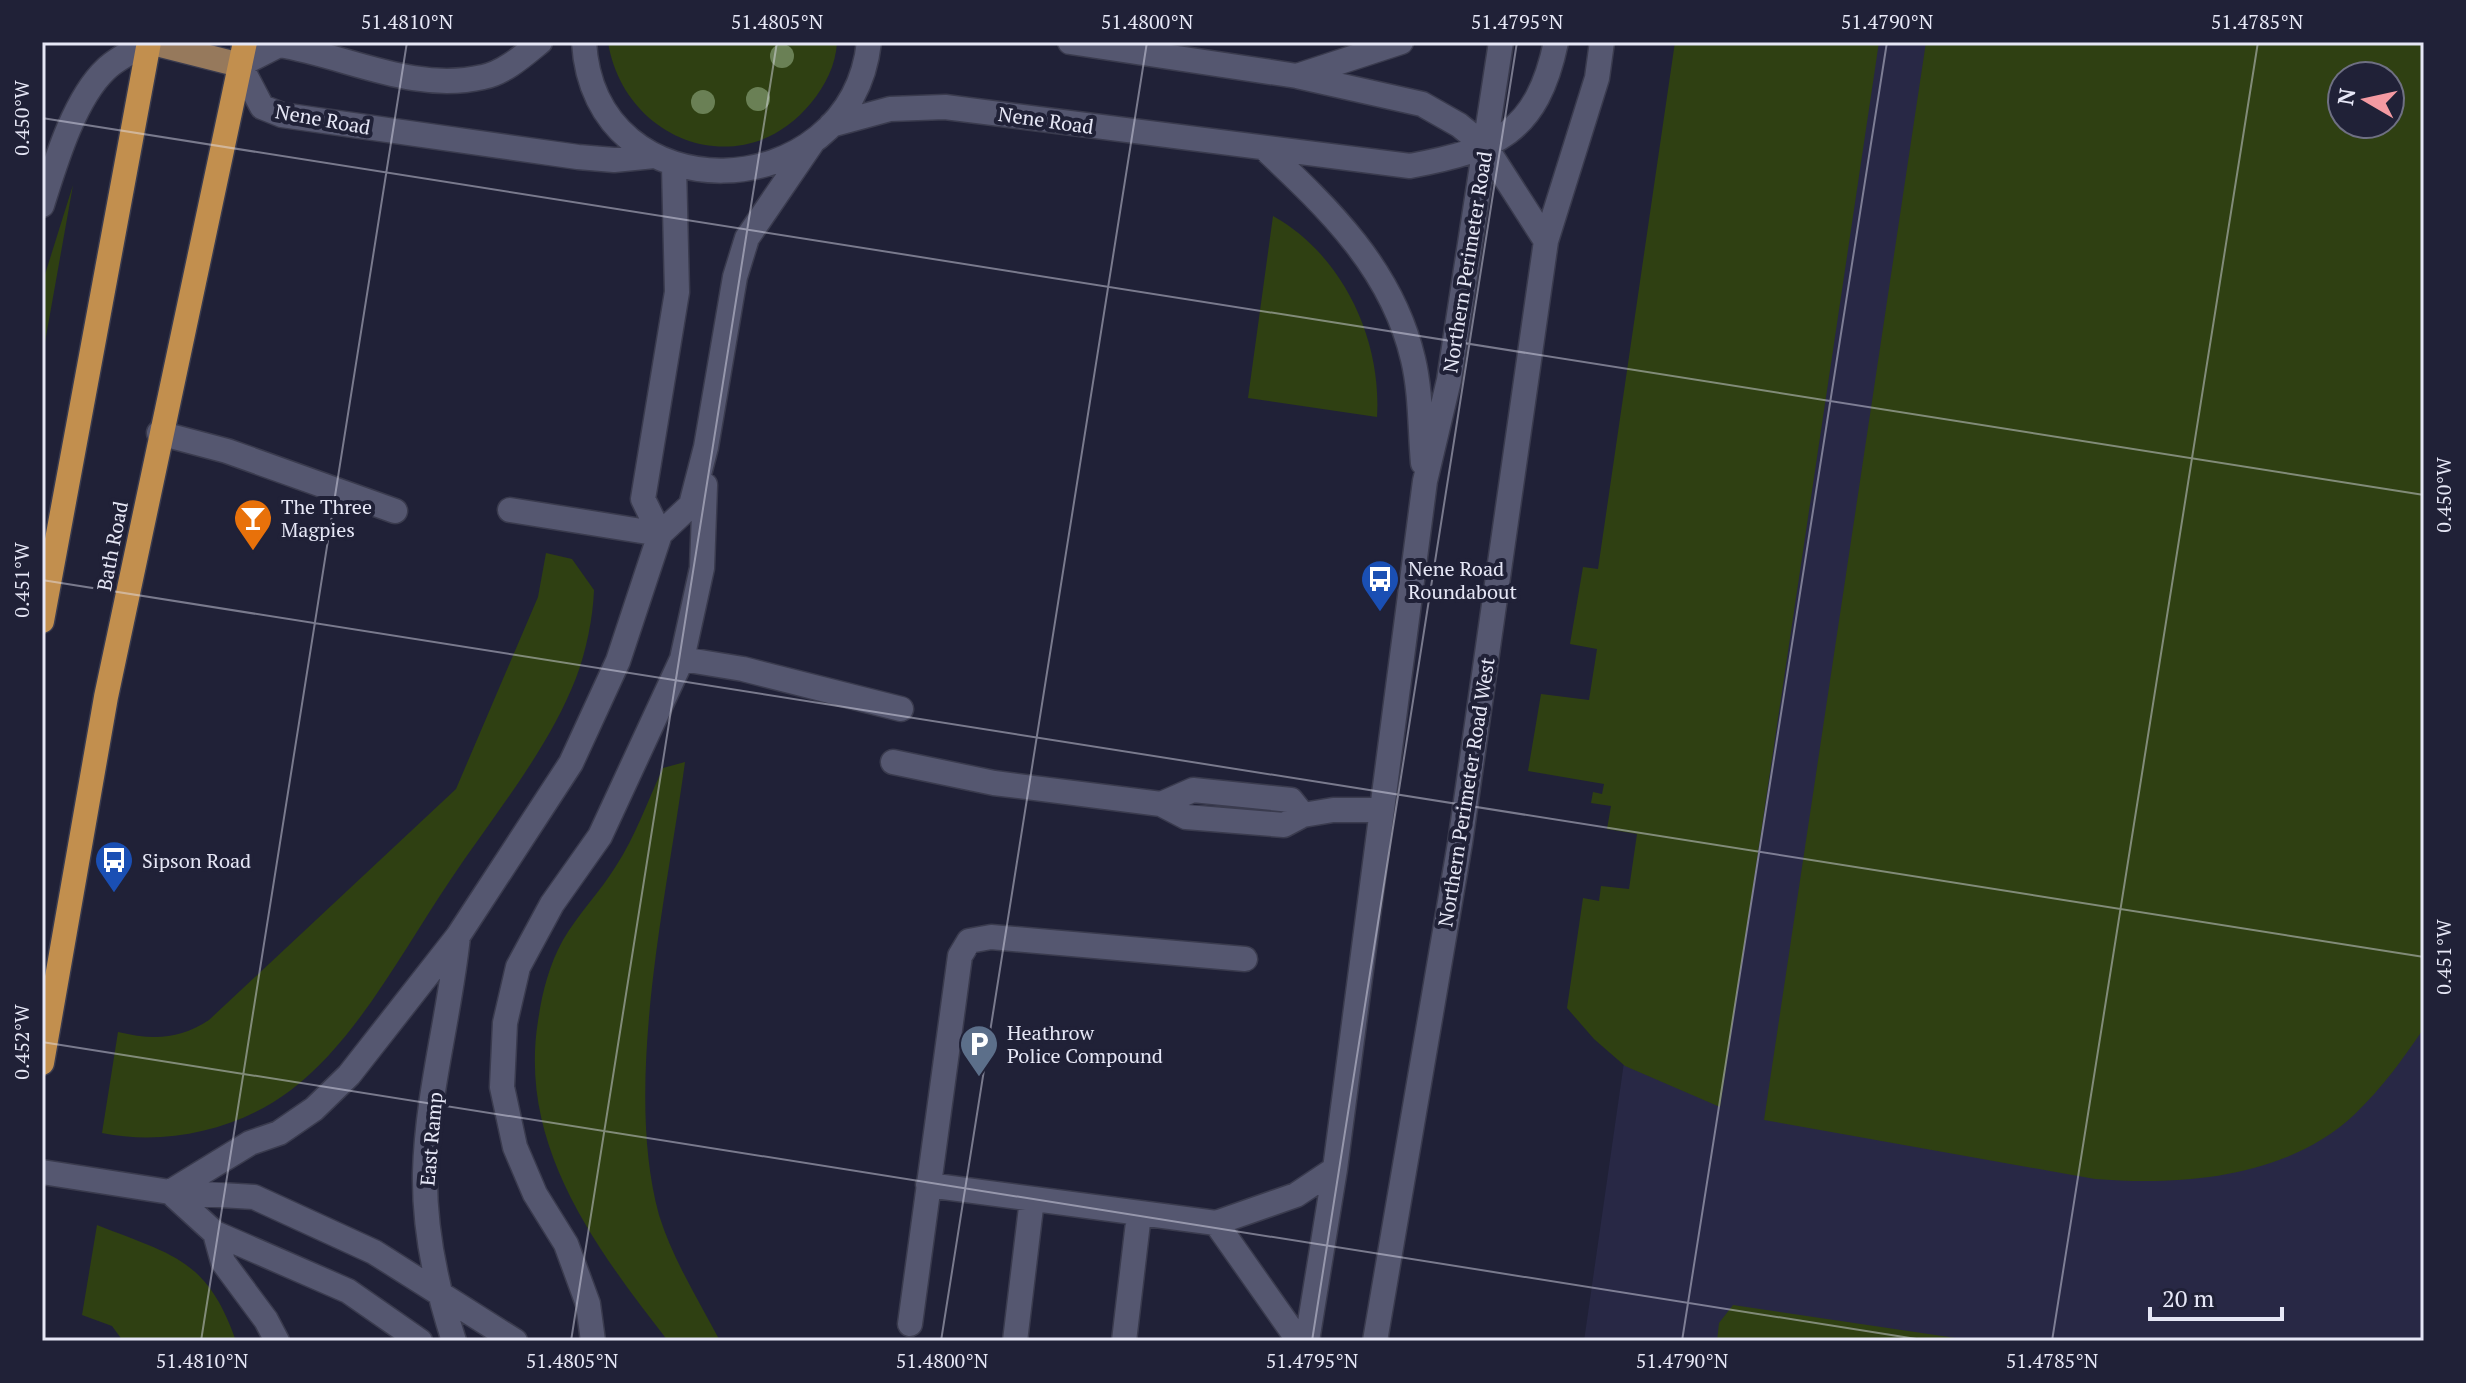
<svg xmlns="http://www.w3.org/2000/svg" width="2466" height="1383" viewBox="0 0 2466 1383" font-family="'PT Serif',serif">
	<style>
		.built { fill: #282845; fill-rule: evenodd }
		.green { fill: #2f4012; fill-rule: evenodd }
		.lines { fill: none; stroke-linecap: round; stroke-linejoin: round }
		.minor-casing { stroke: #3a3b4e; stroke-width: 27 }
		.major-casing { stroke: #3a3b4e; stroke-width: 27 }
		.highway-casing { stroke: #3a3b4e; stroke-width: 27 }
		.minor { stroke: #555770; stroke-width: 24 }
		.major { stroke: #96795c; stroke-width: 24 }
		.highway { stroke: #c28f4e; stroke-width: 24 }
		.tree { fill: #6a8055 }
		.ticks { fill: none; stroke: #e6e7f6; stroke-width: 2; stroke-opacity: 0.45 }
		.labels { text-anchor: middle; dominant-baseline: central; stroke-width: 8; stroke-linejoin: round; paint-order: stroke }
		.street-label { font-size: 20px; fill: #e6e7f6; stroke: #202137 }
		.poi-label { font-size: 20px; fill: #e6e7f6; stroke: #202137; text-anchor: start }
		.neatline { fill: none; stroke: #e6e7f6; stroke-width: 3 }
		.ticks-label { font-size: 20px; text-anchor: middle; fill: #e6e7f6 }
	</style>
	<rect width="100%" height="100%" fill="#202137"/>
	<path class="built" d="M1675,42H2424V1341H1584L1674,714ZM2342,76H2390V124H2342Z"/>
	<path class="green" d="M608,42H837C836,65 825,86 811,103C743,186 624,142 608,42Z
		M1675,42H1879L1720,1107L1625,1066L1594,1039L1567,1008L1583,898L1599,901L1601,886L1629,889L1637,834L1607,829L1611,806L1591,803L1593,792L1602,794L1604,784L1528,771L1541,694L1589,700L1597,649L1570,644L1583,567L1598,569Z
		M1926,42H2424V1028C2403,1059 2382,1088 2355,1114C2287,1178 2183,1186 2095,1179L1764,1120ZM2342,76H2390V124H2342Z
		M73,185L42,359V284Z
		M1273,216C1342,254 1382,339 1377,417L1248,398Z
		M546,553L572,559L594,590C593,618 586,652 576,678C548,750 494,815 451,879C404,948 358,1039 291,1090C239,1130 166,1146 102,1133L118,1032C152,1040 179,1040 209,1020L456,789L538,597Z
		M685,762C667,896 623,1084 659,1215C672,1258 699,1301 720,1341H668C596,1248 518,1146 538,1021C542,993 549,965 563,940C578,914 600,892 616,866C635,837 648,800 663,768Z
		M97,1225C172,1255 207,1258 236,1341H123L112,1326L82,1315Z
		M1733,1305L1976,1341H1717L1719,1323Z"/>
	<g class="lines">
		<g class="minor-casing">
			<path id="minor" d="M540,42C524,55 504,73 483,77C413,93 347,56 279,45L240,65L262,107L282,115L578,157L614,160L654,156
				M584,42C594,218 851,209 869,42
				M1070,42L1297,76L1422,104L1459,125L1485,146L1546,241
				M1300,75L1401,42
				M831,125L890,109L945,107L1410,166C1496,150 1537,133 1556,42
				M1264,148C1329,209 1392,269 1413,359C1421,392 1420,429 1423,463
				M42,205C55,164 74,99 106,69C117,58 135,50 149,42
				M159,433L227,451L395,511
				M510,510L660,534
				M660,534L643,499L677,292L674,166
				M682,659L743,669L901,709
				M893,762L994,783L1161,804L1186,817L1284,825L1303,815
				M1161,804L1193,790L1291,800L1303,815L1333,810H1381
				M42,1172L170,1192L254,1197L374,1252L515,1341
				M928,1185L1216,1223L1296,1195L1335,1169
				M170,1192L250,1143L279,1133L314,1109L349,1075L458,936L571,763L618,661L660,534L691,505L706,447L735,277L747,238L812,143
				M170,1192L215,1233L348,1291L420,1341
				M1216,1223L1299,1341
				M215,1233L223,1262L266,1320L277,1341
				M910,1324L960,956L969,941L991,937L1245,959
				M454,1341C436,1286 424,1231 425,1173C427,1093 450,1014 458,936
				M593,1341L588,1304L566,1244L535,1194L515,1147L502,1087L505,1023L518,967L552,904L600,836L682,659L702,568L705,485
				M1015,1341L1032,1199
				M1124,1341L1139,1214
				M1307,1341L1335,1169L1425,481L1449,380L1501,42
				M1375,1341L1460,843L1546,241L1597,78L1602,42"/>
		</g>
		<g class="major-casing">
			<path id="major" d="M149,42L240,65"/>
		</g>
		<g class="highway-casing">
			<path id="highway" d="M42,621L149,42
				M42,1063L106,697L245,42"/>
		</g>
		<use href="#minor" class="minor"/>
		<use href="#major" class="major"/>
		<use href="#highway" class="highway"/>
	</g>
	<g class="tree">
		<circle cx="782" cy="56" r="12"/>
		<circle cx="758" cy="99" r="12"/>
		<circle cx="703" cy="102" r="12"/>
	</g>
	<path class="ticks" d="M42,118L2424,495M42,580L2424,957M42,1042L1929,1341M201,1341L407,42M571,1341L777,42M941,1341L1147,42M1312,1341L1517,42M1682,1341L1887,42M2052,1341L2258,42M2422,1341L2424,1329"/>
	<defs>
		<g id="bar-pin" transform="scale(2)"><path d="M0 17L-7.5 6A9.5 9.5 0 1 1 7.5 6Z" fill="#e8710a" stroke="#202137"/><path d="M-6-5H6L.8 .8V4.5H3.5V6h-7V4.5H-.8V.8Z" fill="#fff"/></g>
		<g id="bus-pin" transform="scale(2)"><path d="M0 17L-7.5 6A9.5 9.5 0 1 1 7.5 6Z" fill="#1a4fb4" stroke="#202137"/><path d="M-5-6H5V4H4V6H2V4H-2V6H-4V4H-5ZM-3.5-4V0h7V-4ZM-3.5 1.2v1.5H-2V1.2ZM2 1.2v1.5H3.5V1.2Z" fill="#fff"/></g>
		<g id="parking-pin" transform="scale(2)"><path d="M0 17L-7.5 6A9.5 9.5 0 1 1 7.5 6Z" fill="#5c6f8a" stroke="#202137"/><path d="M-3.5-5.5H1a3.5 3.5 0 0 1 0 7H-1V5.5H-3.5ZM-1-3.4V-.6H.8a1.4 1.4 0 0 0 0-2.8Z" fill="#fff"/></g>
	</defs>
	<g fill-rule="evenodd">
		<use href="#bar-pin" x="253" y="518"/>
		<use href="#bus-pin" x="1380" y="579"/>
		<use href="#bus-pin" x="114" y="860"/>
		<use href="#parking-pin" x="979" y="1044"/>
	</g>
	<g class="labels">
		<g class="street-label">
			<text transform="translate(323 119) rotate(10)">Nene Road</text>
			<text transform="translate(1046 120) rotate(8)">Nene Road</text>
			<text transform="translate(1467 262) rotate(-81)">Northern Perimeter Road</text>
			<text transform="translate(112 546) rotate(-79)">Bath Road</text>
			<text transform="translate(1466 792) rotate(-81)">Northern Perimeter Road West</text>
			<text transform="translate(431 1139) rotate(-85)">East Ramp</text>
		</g>
		<g class="poi-label">
			<text x="281" y="506">The Three<tspan x="281" dy="23">Magpies</tspan></text>
			<text x="1408" y="568">Nene Road<tspan x="1408" dy="23">Roundabout</tspan></text>
			<text x="142" y="860">Sipson Road</text>
			<text x="1007" y="1032">Heathrow<tspan x="1007" dy="23">Police Compound</tspan></text>
		</g>
	</g>
	<rect width="2466" height="1383" fill="none" stroke="#202137" stroke-width="88"/>
	<g transform="translate(2366 100) rotate(279)"><circle r="38" fill="#202137" stroke="#6f7083" stroke-width="2"/>
	<path d="M0-6L14 30L0 20L-14 30Z" fill="#f49aa2"/>
	<text y="-12" font-size="22" font-weight="bold" text-anchor="middle" fill="#e6e7f6">N</text>
	</g>
	<path d="M2150 1307v12h132v-12" fill="none" stroke="#e6e7f6" stroke-width="4"/>
	<text x="2162" y="1307" font-size="24" fill="#e6e7f6" stroke="#202137" stroke-width="6" paint-order="stroke">20 m</text>
	<rect x="44" y="44" width="2378" height="1295" class="neatline"/>
	<g class="ticks-label">
		<text x="407" y="29">51.4810°N</text>
		<text x="777" y="29">51.4805°N</text>
		<text x="1147" y="29">51.4800°N</text>
		<text x="1517" y="29">51.4795°N</text>
		<text x="1887" y="29">51.4790°N</text>
		<text x="2257" y="29">51.4785°N</text>
		<text transform="translate(22 118) rotate(-90)" y="7">0.450°W</text>
		<text transform="translate(2444 495) rotate(-90)" y="7">0.450°W</text>
		<text transform="translate(22 580) rotate(-90)" y="7">0.451°W</text>
		<text transform="translate(2444 957) rotate(-90)" y="7">0.451°W</text>
		<text transform="translate(22 1042) rotate(-90)" y="7">0.452°W</text>
		<text x="202" y="1368">51.4810°N</text>
		<text x="572" y="1368">51.4805°N</text>
		<text x="942" y="1368">51.4800°N</text>
		<text x="1312" y="1368">51.4795°N</text>
		<text x="1682" y="1368">51.4790°N</text>
		<text x="2052" y="1368">51.4785°N</text>
	</g>
</svg>
